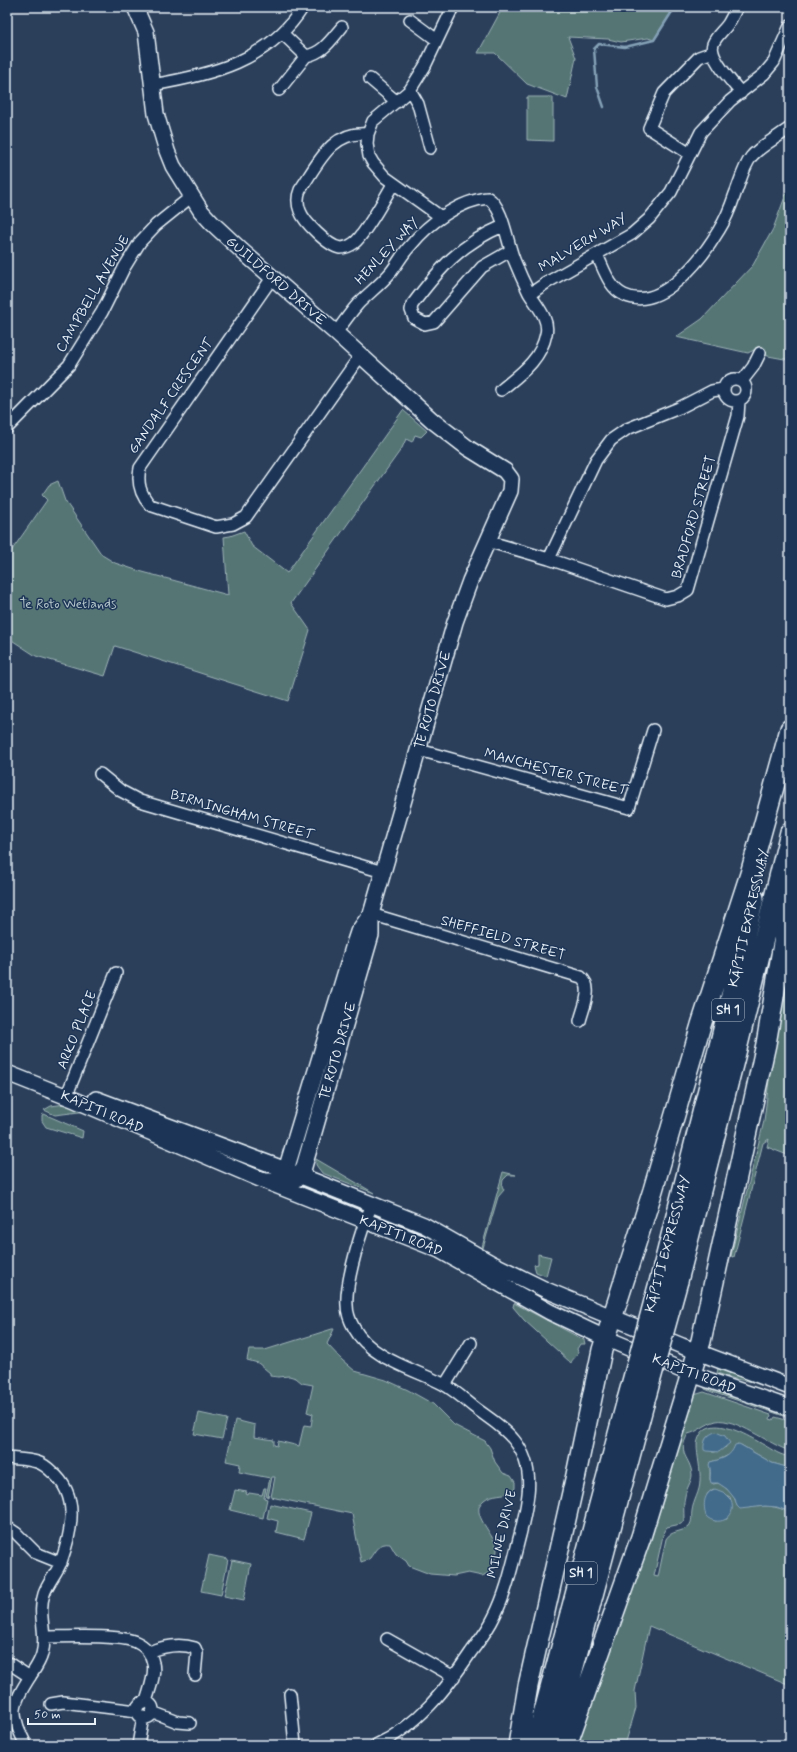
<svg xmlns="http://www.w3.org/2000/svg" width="797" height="1752" viewBox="0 0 797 1752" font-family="Mynerve,sans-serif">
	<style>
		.green { fill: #547574; stroke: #9eb3b6; fill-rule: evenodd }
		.water { fill: #426b8a; stroke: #84a1b6 }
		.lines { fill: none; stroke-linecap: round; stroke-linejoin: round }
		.stream { stroke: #84a1b6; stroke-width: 2.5 }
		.street-casing { stroke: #e8f1f8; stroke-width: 14 }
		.secondary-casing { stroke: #e8f1f8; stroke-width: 18 }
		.highway-casing { stroke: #e8f1f8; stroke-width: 22 }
		.street { stroke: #1d3557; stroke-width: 11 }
		.secondary { stroke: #1d3557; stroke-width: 15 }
		.highway { stroke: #1d3557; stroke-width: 19 }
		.highway-bridge-casing { stroke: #e8f1f8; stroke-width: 22; stroke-linecap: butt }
		.highway-bridge { stroke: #1d3557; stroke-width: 19 }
		.labels { text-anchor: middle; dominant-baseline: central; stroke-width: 3; stroke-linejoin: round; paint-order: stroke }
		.shield { fill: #1d3557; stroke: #abb9c8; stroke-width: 1 }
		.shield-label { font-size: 13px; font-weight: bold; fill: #e8f1f8 }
		.street-label { font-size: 14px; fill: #e8f1f8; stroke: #1d3557 }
		.park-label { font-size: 14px; fill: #b4c6ca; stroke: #1d3557 }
	</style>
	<rect width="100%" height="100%" fill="#2b3f5b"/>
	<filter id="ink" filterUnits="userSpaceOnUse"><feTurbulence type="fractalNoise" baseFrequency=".025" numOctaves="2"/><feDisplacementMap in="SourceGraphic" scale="8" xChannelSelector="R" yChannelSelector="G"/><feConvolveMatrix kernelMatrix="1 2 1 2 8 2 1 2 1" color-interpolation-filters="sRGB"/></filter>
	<g filter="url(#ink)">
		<path class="green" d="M503,7H675L654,40L648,38L621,42L608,39L568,37L576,58L567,99L527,84L495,53H478Z
			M527,97H553V141L527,140Z
			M786,194H790V360L768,356L754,350L748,353L676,337L702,319L753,265L773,229Z
			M403,410L427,431L421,437L415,435L412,442L406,439L402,448L291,603L310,630L288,701L115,646L105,676L36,656L7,637V557L47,500L42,495L49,485L58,481L65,501L102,555L115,563L139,571L228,595L224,537L230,536L244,531L252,546L287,573Z
			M790,956V1156L767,1147L769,1139L763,1143L734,1257L731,1256L764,1121L771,1064Z
			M65,1104L87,1111L55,1115L44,1110L51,1106Z
			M44,1114L83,1131L82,1138L46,1127L42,1121V1115Z
			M316,1159L374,1193L322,1173L316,1165Z
			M503,1172L516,1175H508L503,1180L502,1186L504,1190L498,1197L483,1248L482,1247Z
			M538,1254L551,1257L546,1276L536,1272L534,1265L538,1264Z
			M514,1303L584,1340L585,1344H580L577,1349L578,1352C576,1358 572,1359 571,1363L524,1320L513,1307Z
			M332,1329H334L327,1344L342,1360L355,1371L386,1380L408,1390L433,1404L454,1425L485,1441L490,1448L495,1462L503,1473L511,1476L515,1482V1488L513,1491C504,1496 492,1493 484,1500C467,1513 497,1535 497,1551C496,1558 492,1565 491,1572L482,1576L468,1573L454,1576L430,1574L409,1566L406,1561L396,1554L390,1544C379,1542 375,1551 370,1558C368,1560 364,1561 361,1562L352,1514L271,1497L275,1477H272L268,1497L266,1496L270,1478L239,1472L240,1464L226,1461L235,1420L255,1425L254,1437L274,1440V1445L277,1446L278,1441L299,1446L304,1425L311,1426L313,1414L307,1412L313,1385L302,1383L296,1378L289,1376L278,1377L270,1376V1373L258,1363L247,1360L249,1350H265Z
			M718,1368L754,1380V1382L735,1379L717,1373Z
			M704,1386L790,1415V1418L712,1392L705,1389Z
			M704,1392L771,1415L770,1419L773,1420L775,1417L790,1421V1451C770,1445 735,1417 716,1421C705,1424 698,1432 688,1434C676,1455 691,1457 692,1475C692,1481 686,1489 685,1496C683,1505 684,1511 684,1520L681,1524L667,1527L664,1531L654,1576L658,1577L666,1539C671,1530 682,1533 689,1526C693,1521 691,1516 692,1511C693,1501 700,1492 700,1481C701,1469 697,1457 697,1444C705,1403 760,1444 778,1453C782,1455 786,1456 790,1457V1468L772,1463L741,1445L737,1444L731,1454L718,1460L710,1462V1480L713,1484L718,1483C727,1488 735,1495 737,1506C747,1510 754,1506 765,1506C774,1506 782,1509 790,1512V1685L649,1626L635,1691L636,1708L625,1745H577L629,1600L694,1395ZM709,1435L725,1436L726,1447L715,1452H712L705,1440ZM713,1489L730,1497C733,1505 729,1511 727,1519L715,1521L707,1494Z
			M199,1413L227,1419L222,1439L194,1434Z
			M264,1488H266L264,1498L267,1499L263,1518L230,1510L235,1490L247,1492L246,1494L248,1495L249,1493L262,1495Z
			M270,1504L311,1513L304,1539L276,1532L278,1521L267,1518Z
			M209,1555L228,1559L221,1595L201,1591Z
			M232,1560L251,1564L244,1600L224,1596Z"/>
		<path class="water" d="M716,1432L725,1436L730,1443L719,1452L706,1451L704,1450C703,1441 707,1434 716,1432Z
			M739,1444L772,1463L790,1468V1512L777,1507L765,1506L740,1509L737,1506L735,1499L727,1489L718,1483H711C709,1477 712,1471 709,1465L710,1462C722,1459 731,1457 735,1445Z
			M715,1489L723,1492L731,1500C738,1520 716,1527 706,1516C703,1505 703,1493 715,1489Z"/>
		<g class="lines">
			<path class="stream" d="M604,107L597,87L594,49L599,44L625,47L654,40L675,7"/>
			<g class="street-casing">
				<path id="street" d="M737,7C734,13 731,19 728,24C723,31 716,36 713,44C708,57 733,83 741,93
					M410,20L437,40
					M282,33L306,56
					M370,79L397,102
					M152,85C211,75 269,61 303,7
					M279,90L306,56C323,53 331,40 342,27
					M410,90L418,104L430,148
					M368,134C331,130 318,164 300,190C297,197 297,203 300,211C304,222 328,246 340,248C344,248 350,246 354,243C364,236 386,196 393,184
					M690,154L649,128L664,93L699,57L713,52
					M441,217L385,177L373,163L369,156L367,144L368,134L373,121L410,90L425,66L453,7
					M503,226C460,244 439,269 412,305L411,310L414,318L425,324L434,322L482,267L510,251
					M597,255C604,269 609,288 624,295C661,313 703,257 719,230C726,219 731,206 735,194C740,182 743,168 751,157C759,147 779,136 790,128
					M272,278L140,468C137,483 140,494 150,505L216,527L233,524L246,517L360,356
					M530,294L546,283L632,234L649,219L671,192L701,132L730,101L764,74L774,62L790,26
					M336,333C343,323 350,313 358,304C369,293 381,284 391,272C398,263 403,253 411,245C428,224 460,200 488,198C504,208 507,244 515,262C519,272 524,283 529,293C536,305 550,319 546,334C541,360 520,374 501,390
					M724 390a11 11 0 1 1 22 0a11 11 0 1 1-22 0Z
					M742,381L753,367L760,353
					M7,428L69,365L102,312L124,268L140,242L156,225L192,196
					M487,541L549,559L666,599L678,596L688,590L738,416L739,401
					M549,559L596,460L611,440L627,429L679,408L712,391L723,389
					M419,750L629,808L653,730
					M100,774L121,791L140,801L383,872
					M371,914L581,977C594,987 583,1008 580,1021
					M66,1097L116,973
					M372,1205C362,1226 345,1283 347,1305C347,1313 350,1321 354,1328C371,1359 414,1369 443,1384C454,1390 464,1399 474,1407C487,1417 503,1426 514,1440C537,1468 528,1502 520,1535C513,1562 507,1592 494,1617C488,1630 479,1641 471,1652C446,1689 418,1726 376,1745
					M445,1385L471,1343
					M7,1458C16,1459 28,1459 37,1462C43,1464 48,1468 52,1472C80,1495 72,1531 61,1562C57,1573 48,1582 44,1594C37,1614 48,1634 42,1654C40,1662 35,1669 31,1675C12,1705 9,1712 26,1745
					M7,1527L16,1533L36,1553L61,1563
					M44,1637C65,1637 119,1634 136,1642C145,1646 151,1653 153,1663C156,1675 149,1690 146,1702
					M387,1639L454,1677
					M149,1652C164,1646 179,1643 195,1648L197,1653L195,1675
					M7,1662L30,1677
					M290,1694L295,1745
					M137 1710a8 8 0 1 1 16 0a8 8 0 1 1-16 0Z
					M51,1704L63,1702L137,1711
					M152,1712L178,1722L190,1723
					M138,1745L143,1717"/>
			</g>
			<g class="secondary-casing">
				<path id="secondary" d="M135,7L146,32L156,114L167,151L173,166L201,211L212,223L242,251L336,333L433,421L468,448L505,471L511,479L510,491L470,581L455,622L371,914V935L301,1177L291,1181H265
					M7,1073L75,1100L260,1179L439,1250L550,1312L605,1338L691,1374L790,1408
					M96,1099L286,1170L424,1225L491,1263L546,1290L682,1346L790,1387
					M290,1179L286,1170L355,941L358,932L371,914"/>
			</g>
			<g class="highway-casing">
				<path id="highway" d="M660,1279L721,1038L754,898
					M678,1281L739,1041L790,832
					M518,1745L528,1686L576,1475L602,1350L653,1190L701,1025L750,874L790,729
					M535,1745L627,1400
					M553,1745L644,1404
					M567,1745L641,1537L701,1341L766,1044L790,902"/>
			</g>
			<use href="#street" class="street"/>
			<use href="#secondary" class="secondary"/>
			<use href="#highway" class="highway"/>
			<g class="highway-bridge-casing">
				<path id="highway-bridge" d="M627,1400L660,1279
					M644,1404L678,1281"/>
			</g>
			<use href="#highway-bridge" class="highway-bridge"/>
		</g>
	</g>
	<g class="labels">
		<g class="shield">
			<rect x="712" y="999" width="32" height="22" rx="3"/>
			<rect x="565" y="1562" width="32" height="22" rx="3"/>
		</g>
		<g class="shield-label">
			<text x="728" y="1010">SH 1</text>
			<text x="581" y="1573">SH 1</text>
		</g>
		<g class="street-label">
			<text transform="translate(583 243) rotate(-31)">MALVERN WAY</text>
			<text transform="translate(387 251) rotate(-47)">HENLEY WAY</text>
			<text transform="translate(276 281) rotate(41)">GUILDFORD DRIVE</text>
			<text transform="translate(93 294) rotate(-60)">CAMPBELL AVENUE</text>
			<text transform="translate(171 396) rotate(-55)">GANDALF CRESCENT</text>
			<text transform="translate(694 517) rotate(-74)">BRADFORD STREET</text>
			<text transform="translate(433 700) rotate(-74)">TE ROTO DRIVE</text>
			<text transform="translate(556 772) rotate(15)">MANCHESTER STREET</text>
			<text transform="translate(242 815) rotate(16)">BIRMINGHAM STREET</text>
			<text transform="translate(749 918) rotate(-77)">KĀPITI EXPRESSWAY</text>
			<text transform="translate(503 938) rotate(16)">SHEFFIELD STREET</text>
			<text transform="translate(77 1030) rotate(-68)">ARKO PLACE</text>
			<text transform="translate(338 1051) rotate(-74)">TE ROTO DRIVE</text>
			<text transform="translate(102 1112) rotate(23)">KAPITI ROAD</text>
			<text transform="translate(401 1236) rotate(22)">KAPITI ROAD</text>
			<text transform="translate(668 1244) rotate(-75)">KĀPITI EXPRESSWAY</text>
			<text transform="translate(694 1374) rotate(21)">KAPITI ROAD</text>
			<text transform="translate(502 1534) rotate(-77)">MILNE DRIVE</text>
		</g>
		<g class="park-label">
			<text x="68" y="604">Te Roto Wetlands</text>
		</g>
	</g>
	<rect width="797" height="1752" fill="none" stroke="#1d3557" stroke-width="24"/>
	<rect x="12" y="12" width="773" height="1728" fill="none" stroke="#e8f1f8" stroke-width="1.5" filter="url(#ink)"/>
	<path d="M28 1718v6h67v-6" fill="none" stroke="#e8f1f8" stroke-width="2"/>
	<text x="34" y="1718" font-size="12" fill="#e8f1f8" stroke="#1d3557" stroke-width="3" paint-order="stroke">50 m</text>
</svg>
